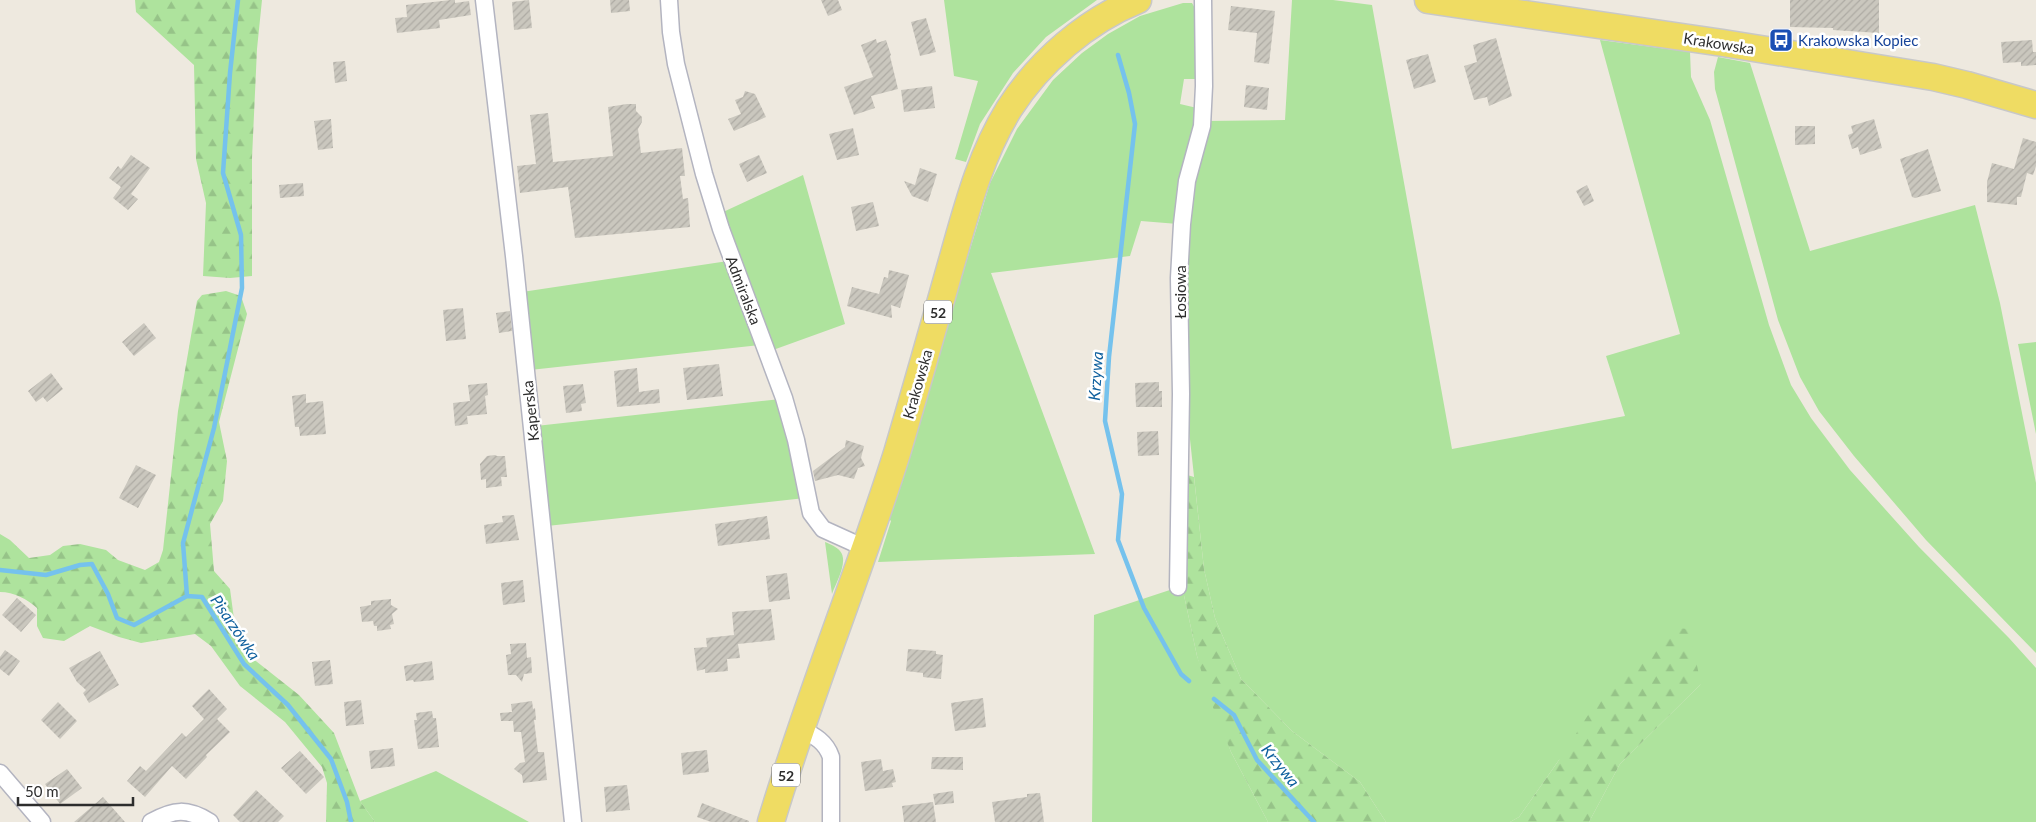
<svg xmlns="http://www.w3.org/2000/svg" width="2036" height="822" viewBox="0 0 2036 822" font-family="Lato,sans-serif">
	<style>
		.grass { fill: #aee39d }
		.forest { fill: url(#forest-firs) }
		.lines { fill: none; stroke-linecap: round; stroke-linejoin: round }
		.stream { stroke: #75c2ed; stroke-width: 4.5 }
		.building { fill: url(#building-hatch) }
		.street-casing { stroke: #b3b4c0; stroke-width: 19 }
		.primary-casing { stroke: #c8c8c8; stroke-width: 29 }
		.street { stroke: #fff; stroke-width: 16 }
		.primary { stroke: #efdc63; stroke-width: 26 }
		.labels { text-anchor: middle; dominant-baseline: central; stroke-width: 5; stroke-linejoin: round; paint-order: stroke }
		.shield { fill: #fff; stroke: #6c6c6c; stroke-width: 1 }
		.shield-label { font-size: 14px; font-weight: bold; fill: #2d2d2d }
		.transit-label { font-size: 15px; fill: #164399; stroke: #fff; text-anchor: start }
		.street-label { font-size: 15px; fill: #2d2d2d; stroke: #fff }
		.water-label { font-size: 16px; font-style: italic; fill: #0f609e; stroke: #fff }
	</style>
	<defs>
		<pattern id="forest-firs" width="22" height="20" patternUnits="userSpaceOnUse" patternTransform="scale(1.25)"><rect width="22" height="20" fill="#aee39d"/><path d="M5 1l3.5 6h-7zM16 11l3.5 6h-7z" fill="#96c388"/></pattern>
		<pattern id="building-hatch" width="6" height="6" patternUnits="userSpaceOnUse" patternTransform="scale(1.25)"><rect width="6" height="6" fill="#cac7be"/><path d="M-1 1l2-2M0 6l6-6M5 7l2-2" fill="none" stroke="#aeaba4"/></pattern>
	</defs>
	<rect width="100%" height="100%" fill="#eee9df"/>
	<path class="grass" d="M944,0H1097L1046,37L1013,73L980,124L966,162L955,159L978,81L954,76Z
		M1292,0H1333L1372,5L1452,449L1625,416L1606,356L1680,334L1600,40L1690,52L1691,77L1710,120L1769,325L1791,385L1811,418L1850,470L1919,547L2009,638L2036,668V822H1589L1620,764L1701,684L1559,760L1519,817L1510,822H1386L1360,782L1292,731L1241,679L1215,618L1204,569L1185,393L1186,224L1206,121L1285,120Z
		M1183,3H1192L1196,10L1195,79H1184L1180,104L1197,108L1178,224L1141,221L1130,256L991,273L1095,554L878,562L891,521L889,519L990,183L1017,129L1053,80L1082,53L1108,34L1140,16Z
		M1718,57L1750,63L1810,251L1975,205L2000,303L2036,483V653L1926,540L1854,456L1819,411L1800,377L1778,320L1715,89L1714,72Z
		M803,175L845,324L773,350L721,213Z
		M728,261L760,345L530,370L522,292Z
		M2036,342V434L2018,344Z
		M781,399L805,498L547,526L536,426Z
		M825,542C830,544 837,547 840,551C849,561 836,583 832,594Z
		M1182,586L1197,656L1231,752L1268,822H1092L1094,615Z
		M436,771L529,822H375L360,801Z"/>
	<path class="forest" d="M135,0H262L257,49L252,158V276L230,278L203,276L206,203L196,159L194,65L136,12Z
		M226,291L241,296L247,314L219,422L227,461L223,501L210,524L214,571L230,589L234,619L251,657L299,695L334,733L360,801L375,822H326L327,783L322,767L285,722L240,686L211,646L195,634L141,643L119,637L90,626L64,641L43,638L37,626V608C27,599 14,592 0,592V534L10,540L29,558L50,555L63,546L80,544L106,550L118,560L145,570L159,562L163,550L178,411L197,301L202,295Z
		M1184,474L1194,477L1204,569L1215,618L1241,679L1292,731L1360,782L1386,822H1268L1231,752L1208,695L1197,656L1182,586Z
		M1675,628L1689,629L1701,684L1620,764L1589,822H1510L1519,817L1559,760L1603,692Z"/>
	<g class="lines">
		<path class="stream" d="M1118,55L1129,93L1135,124L1109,357L1105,421L1122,494L1118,540L1144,608L1181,674L1189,681
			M0,570L46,575L80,565L92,564L108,594L117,618L134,625L187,596L202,597L244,664L288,705L331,759L347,802L351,822
			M187,596L183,543L214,428L242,288L241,235L223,173L230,73L238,0
			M1214,699L1234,715L1257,760L1314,822"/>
	</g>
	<path class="building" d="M451,0H455V3L469,1L471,15L439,20L440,28L397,33L395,18L407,17L406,5Z
		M529,0L532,28L514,30L512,2Z
		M610,0H629L630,11L611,13Z
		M821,0H838L842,10L828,16Z
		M1790,0H1879V33L1833,30V28L1790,27Z
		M1231,6L1275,11L1269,64L1254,62L1257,33L1228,30Z
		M926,18L936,52L920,56L911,22Z
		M1496,38L1512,96L1489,106L1487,97L1474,100L1464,66L1477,62L1473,45Z
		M876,39L877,43L886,40L891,55L890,56L898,89L871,96L875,108L854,115L844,87L873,77L861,45Z
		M2032,40L2033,52H2036V65L2021,66V62L2003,63L2001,42Z
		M1428,54L1436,82L1414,89L1406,60Z
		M345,61L347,81L335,83L333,62Z
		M1246,85L1269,88L1267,110L1244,107Z
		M932,86L935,108L904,112L901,90Z
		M745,91L755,94L766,117L734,131L728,119L741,114L735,100L743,97Z
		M627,104H636V111L642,117V122L638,129L641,153L682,148L685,176H680L683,199L688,198L690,227L575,238L568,187L520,193L517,166L536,164L530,115L548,113L553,162L613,156L608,107Z
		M331,119L333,148L318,150L314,121Z
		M1874,119L1882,148L1860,155L1858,147L1852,149L1848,135L1853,133L1851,126Z
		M1795,126H1815V144L1795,145Z
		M853,128L859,155L837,160L829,134Z
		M2023,138L2036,142V166L2033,175L2027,173L2021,197H2017V205L1987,202V182L1992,163L2014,169Z
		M1928,149L1941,191L1915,198L1912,197L1900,159Z
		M131,155L150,168L131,194L138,199L128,210L113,198L121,187L109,178L118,166L121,169Z
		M759,155L767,173L747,182L739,164Z
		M920,168L937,174L928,202L912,196L904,181L915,185Z
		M303,183L304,196L280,198L279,185Z
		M1587,185L1594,201L1584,206L1576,191Z
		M873,202L879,226L856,231L851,207Z
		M889,270L909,275L900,308L891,305L892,318L847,306L852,287L879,294L884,277L888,278Z
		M463,308L466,339L446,341L443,310Z
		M510,311L512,331L499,333L496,313Z
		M144,323L156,338L134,356L122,342Z
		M719,364L723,396L687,400L683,368Z
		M637,368L639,392L659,389L660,403L617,407L614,371Z
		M51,373L63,389L47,402L43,397L36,402L28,391Z
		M1159,382V391H1162V407H1136L1135,383Z
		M487,383L488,395L485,396L487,414L467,416L468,424L455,426L453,403L470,401L468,385Z
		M583,384L586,403L581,404L582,411L566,413L563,386Z
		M306,394V403L323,401L326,434L300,436L299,427H295L292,396Z
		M1158,431L1159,455L1138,456L1137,432Z
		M846,440L864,446L861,458L865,466L858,468L854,479L838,475L815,481L813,471L845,447Z
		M495,455L497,456H505L507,477H501L502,486L486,488V479L481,480L480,464L487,456Z
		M136,465L156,475L138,508L119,498Z
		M514,515L519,540L486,544L484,525L503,522L502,516Z
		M767,516L770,539L718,546L715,524Z
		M787,573L790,599L769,602L766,576Z
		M523,580L525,602L503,605L501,583Z
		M17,598L36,615L21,632L2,615Z
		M391,599V605L398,609L392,614L394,624L390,625L391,629L377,631V626H374L373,621L362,622L360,607L371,605V601Z
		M771,609L775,640L738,644L740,658L727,659L728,671L705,673V669L697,671L694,648L707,647L706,638L734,635L732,612Z
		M526,643L527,658L531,657L532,673L524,674L522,682L516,675H508L506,655L511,654L510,644Z
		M908,649L936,651V654L943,655L941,679L923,677V673L906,671Z
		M5,650L20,661L9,676L0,669V657Z
		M100,651L119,685L89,703L83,693L86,690L77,682L69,668Z
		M330,660L333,684L315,686L312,662Z
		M432,661L434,680L414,682L413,680L406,681L404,666Z
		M209,689L227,709L217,719L230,732L206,755L207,757L186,779L172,766L145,797L127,781L140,766L146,771L182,733L186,737L204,719L192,706Z
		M983,698L986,727L955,731L951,703Z
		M361,700L364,724L346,726L344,702Z
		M532,701L533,709L535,708L536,720H534L538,752H544L547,780L523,783L522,775L514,769L520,763L525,762L521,732H514L513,721H501L500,713L512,712L511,704Z
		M58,702L77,721L60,739L41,720Z
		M432,711L433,718H436L439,747L418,749L414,720H417L416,713Z
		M393,748L395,766L371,769L369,751Z
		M707,750L709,772L683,775L681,753Z
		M300,751L324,777L306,794L281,768Z
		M932,757H963V770L931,769Z
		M881,759L883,771L893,769L896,782L892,783L893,787L865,791L861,762Z
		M67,769L82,788L60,804L45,784Z
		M627,785L630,810L606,812L604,787Z
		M256,790L284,816L278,822H240L233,815Z
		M953,791L954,803L935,805L933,794Z
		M1040,793L1044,822H995L992,802L1027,797V794Z
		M103,797L125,822H74L95,804Z
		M933,802L936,822H904L902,806Z
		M702,803L749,821V822H711L697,817Z"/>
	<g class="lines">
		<g class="street-casing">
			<path id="street" d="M484,0L514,256L573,822
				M669,0L671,32L676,64L704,174L721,229L784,398L796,440L811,513L823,529L865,548
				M1178,587L1181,394L1179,278L1182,224L1187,181L1202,126L1204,86L1203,0
				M801,729C815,736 826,742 831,757V822
				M0,773L42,822
				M151,822C174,809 187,808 210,822"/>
		</g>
		<g class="primary-casing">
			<path id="primary" d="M1428,0L1723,43L1933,77L1967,85L2036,105
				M771,822C808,698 858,577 897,453C916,389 934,325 952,261C967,208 980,156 1009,109C1039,62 1086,21 1138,0"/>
		</g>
		<use href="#street" class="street"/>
		<use href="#primary" class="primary"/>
	</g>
	<defs>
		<g id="bus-square" transform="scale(1.25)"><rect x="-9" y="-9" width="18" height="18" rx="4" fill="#1a4fb4" stroke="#fff"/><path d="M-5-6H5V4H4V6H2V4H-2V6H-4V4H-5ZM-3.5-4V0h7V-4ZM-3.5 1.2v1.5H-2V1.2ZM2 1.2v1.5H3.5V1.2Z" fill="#fff"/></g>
	</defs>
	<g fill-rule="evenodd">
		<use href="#bus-square" x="1781" y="40"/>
	</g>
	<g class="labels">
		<g class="shield">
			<rect x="924" y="300.5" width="28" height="23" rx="4"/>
			<rect x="772" y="763.5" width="28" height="23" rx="4"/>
		</g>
		<g class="shield-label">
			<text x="938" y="312">52</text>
			<text x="786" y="775">52</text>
		</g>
		<g class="transit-label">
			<text x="1798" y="40">Krakowska Kopiec</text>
		</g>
		<g class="street-label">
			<text transform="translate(1719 43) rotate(9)">Krakowska</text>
			<text transform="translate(744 290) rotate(69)">Admiralska</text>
			<text transform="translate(1180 292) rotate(-90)">Łosiowa</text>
			<text transform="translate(917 384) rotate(-74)">Krakowska</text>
			<text transform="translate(530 411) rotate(-96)">Kaperska</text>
		</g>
		<g class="water-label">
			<text transform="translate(1095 376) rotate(-86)">Krzywa</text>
			<text transform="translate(236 627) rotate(56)">Pisarzówka</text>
			<text transform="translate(1281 765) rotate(51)">Krzywa</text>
		</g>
	</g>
	<path d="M18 797v8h115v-8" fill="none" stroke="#2d2d2d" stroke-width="2.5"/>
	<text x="25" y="797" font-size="15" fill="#2d2d2d" stroke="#ffffff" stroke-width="4" paint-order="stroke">50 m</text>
</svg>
